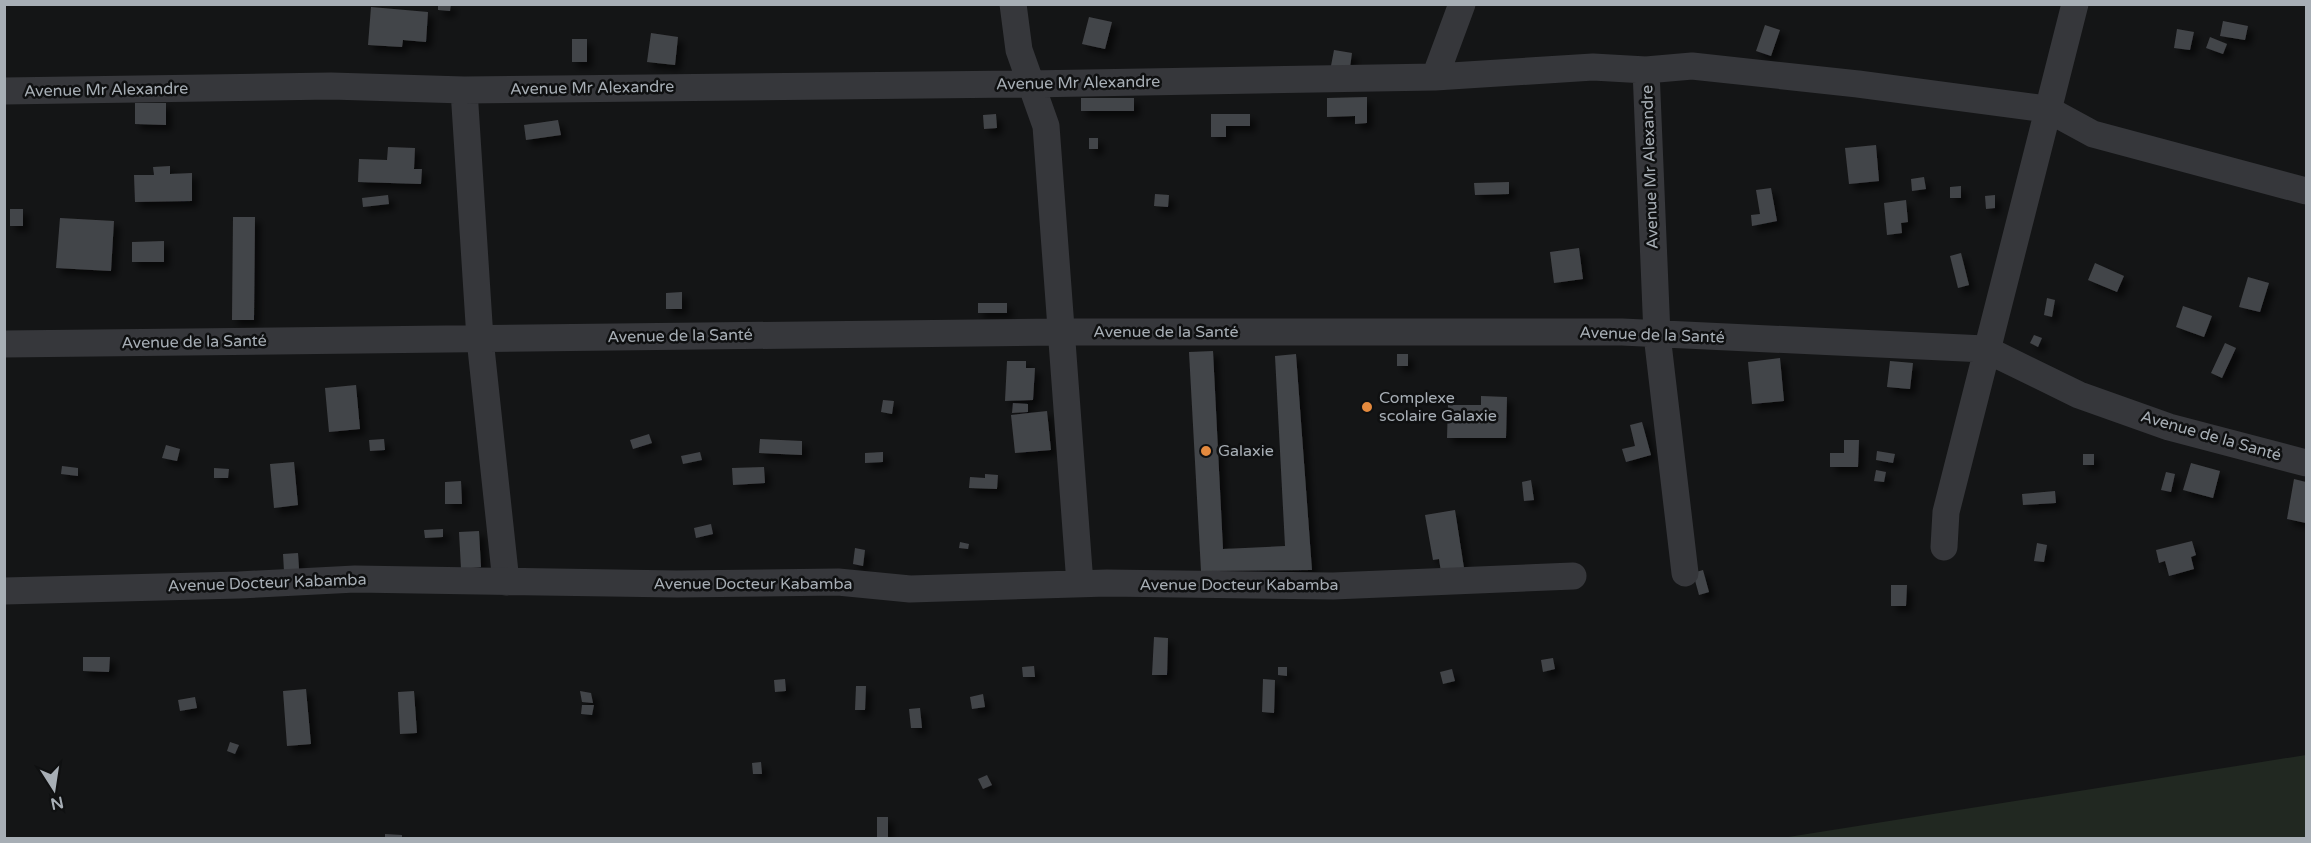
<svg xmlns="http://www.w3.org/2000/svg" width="2311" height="843" viewBox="0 0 2311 843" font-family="'Varela Round',sans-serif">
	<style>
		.green { fill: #212821 }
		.building { fill: #434549; filter: url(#shadow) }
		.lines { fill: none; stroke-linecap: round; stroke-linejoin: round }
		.minor { stroke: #36373b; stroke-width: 27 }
		.poi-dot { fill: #e48a3e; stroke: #0f1011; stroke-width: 2 }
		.labels { text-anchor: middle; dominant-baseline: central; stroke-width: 5; stroke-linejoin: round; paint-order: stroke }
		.street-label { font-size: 16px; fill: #a7aeb5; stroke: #0f1011 }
		.poi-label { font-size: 16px; fill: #a7aeb5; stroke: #0f1011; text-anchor: start }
	</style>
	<defs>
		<filter id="shadow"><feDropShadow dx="5.5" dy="5.5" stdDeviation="3" flood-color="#0009"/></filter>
	</defs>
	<rect width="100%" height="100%" fill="#141516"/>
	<path class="green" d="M2306,755V838H1782Z"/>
	<path class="building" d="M438,4H451L450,11L438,10Z
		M371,7L428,12L426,42L403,40L402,47L368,45Z
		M1089,17L1112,22L1105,49L1082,44Z
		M2223,21L2248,26L2245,40L2220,36Z
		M1765,25L1780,30L1771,56L1756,51Z
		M2177,29L2194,32L2190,50L2174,48Z
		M651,33L678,37L675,65L647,62Z
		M2210,37L2227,44L2223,54L2206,48Z
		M572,39H587V62H572Z
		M1334,50L1352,53L1349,74L1330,71Z
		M1367,97V123L1355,124V116L1327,117V98Z
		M1081,98H1134V111H1081Z
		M135,103H166V125L135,124Z
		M996,114L997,128L984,129L983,115Z
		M1211,114H1250V126H1226V137H1211Z
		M558,120L561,135L526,140L524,125Z
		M1089,138H1098V149H1089Z
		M1876,145L1879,181L1849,184L1845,148Z
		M388,147L415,148L414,169H422L421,184L358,182L359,159L387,160Z
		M170,166V174L192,173V201L135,202L134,175H154L153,167Z
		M1924,177L1926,189L1912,191L1911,179Z
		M1509,182V194L1475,195L1474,183Z
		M1961,186V198H1950V187Z
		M1771,188L1777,221L1752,226L1751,215L1760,214L1756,190Z
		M1155,194L1169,195L1168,207L1154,206Z
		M388,195L389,204L363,207L362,198Z
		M1995,195V208L1986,209L1985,196Z
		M1906,200L1908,222L1901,223L1902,233L1887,235L1884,203Z
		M10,209H23V226H10Z
		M233,217H255L254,320H232Z
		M60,218L114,221L111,271L56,268Z
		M164,241V262H132V242Z
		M1579,248L1583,279L1554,283L1550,252Z
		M1961,253L1969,285L1958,288L1950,256Z
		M2095,263L2124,276L2117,292L2088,280Z
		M2248,277L2269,283L2260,312L2239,307Z
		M682,292V309H666V293Z
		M2047,298L2055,300L2052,317L2044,315Z
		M978,303H1007V313H978Z
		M2183,306L2212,316L2204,337L2176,327Z
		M2034,335L2042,338L2038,347L2030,343Z
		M2225,343L2236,348L2222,378L2211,373Z
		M1213,351L1223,549L1285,546L1275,356L1296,354L1312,570L1201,571L1189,352Z
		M1397,354H1408V366H1397Z
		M1780,358L1784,401L1752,404L1748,362Z
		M1007,361H1026V368H1035L1033,400L1005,401Z
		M1890,361L1913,363L1910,389L1887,387Z
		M356,385L360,429L329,432L325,388Z
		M1481,396L1507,397L1506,438H1447L1448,405H1481Z
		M883,400L894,401L892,414L881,412Z
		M1013,403L1028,404V412L1012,413Z
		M1047,411L1051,450L1015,453L1011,415Z
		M1642,422L1651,455L1626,462L1622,449L1635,446L1630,425Z
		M649,434L652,443L633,449L630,440Z
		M384,439L385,450L370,451L369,440Z
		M760,439L802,441V455L759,453Z
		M1844,440H1859L1858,467H1830V453H1844Z
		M166,445L180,449L177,461L162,458Z
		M1877,451L1895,454L1893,463L1876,460Z
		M700,452L702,460L683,464L681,456Z
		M883,452V462L865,463V453Z
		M2083,454H2094V465H2083Z
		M294,462L298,505L274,508L270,464Z
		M2191,463L2220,471L2213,498L2183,490Z
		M62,466L78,468V476L61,474Z
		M764,467L765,483L733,485L732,468Z
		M214,468L229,469L228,478H214Z
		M1876,470L1886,472L1884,482L1874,481Z
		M2166,472L2175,474L2171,492L2161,490Z
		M985,474L998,475L997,489L969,488L970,477L985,478Z
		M2294,479L2306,482V523L2287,519Z
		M1531,480L1534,500L1524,501L1522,482Z
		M461,481L462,504H445V482Z
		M2055,491L2056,503L2023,505L2022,494Z
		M1455,510L1464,568L1441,572L1439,559L1433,560L1425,515Z
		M711,524L713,534L696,538L694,528Z
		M443,529V537L425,538L424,530Z
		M479,531L481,567L461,569L459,532Z
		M2192,541L2196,555L2191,557L2194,569L2169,576L2165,561L2159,563L2156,550Z
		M960,542L969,544L968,549L959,548Z
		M2037,543L2047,545L2044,562L2034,561Z
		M855,548L865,550L863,566L853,564Z
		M298,553L299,569L284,571L283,554Z
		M1703,570L1709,592L1699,595L1693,573Z
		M1891,585H1907L1906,606H1891Z
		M1154,637L1168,638L1167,675H1152Z
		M83,657H110L109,672L83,671Z
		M1553,658L1555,669L1543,672L1541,660Z
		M1034,666L1035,677H1023L1022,667Z
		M1278,667H1287V676L1278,675Z
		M1452,669L1455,681L1443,684L1440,672Z
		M785,679L786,691L775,692L774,680Z
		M1263,679L1275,680L1274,713L1262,712Z
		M856,686H866L865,710H855Z
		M306,689L311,744L287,746L283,691Z
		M414,691L417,733L400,734L398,692Z
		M580,691L591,693L593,703L582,702Z
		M983,694L985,707L972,709L970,697Z
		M195,697L197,708L180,711L178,700Z
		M582,705H594L592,715L581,714Z
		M920,708L922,728H911L909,709Z
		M230,742L239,745L235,754L227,751Z
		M761,762L762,774H753L752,763Z
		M987,775L992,785L983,789L978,779Z
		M877,817H888V837H877Z
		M385,834L402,835V838H385Z"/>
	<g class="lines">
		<path class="minor" d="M1013,4L1019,50L1046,126L1080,584
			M1646,70L1657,335L1685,573
			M1435,77L1462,4
			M464,90L480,339L506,582
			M4,91L331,86L464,90L1029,84L1435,77L1593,67L1646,70L1692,66L1858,84L2047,109L2093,134L2306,191
			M4,344L1060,332H1622L1985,349L2079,395L2169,427L2306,463
			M1944,547L1946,512L2075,4
			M4,591L239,585L355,579L677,584L838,582L910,589L1107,583L1333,586L1573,576"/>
	</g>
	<g class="poi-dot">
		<circle cx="1367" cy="407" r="6"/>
		<circle cx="1206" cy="451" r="6"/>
	</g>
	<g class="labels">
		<g class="street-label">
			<text transform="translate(1078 83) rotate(-1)">Avenue Mr Alexandre</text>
			<text transform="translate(592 88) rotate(-1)">Avenue Mr Alexandre</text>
			<text transform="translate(106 90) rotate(-1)">Avenue Mr Alexandre</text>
			<text transform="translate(1650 167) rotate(-92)">Avenue Mr Alexandre</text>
			<text x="1166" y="332">Avenue de la Santé</text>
			<text transform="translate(1652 335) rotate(2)">Avenue de la Santé</text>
			<text transform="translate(680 336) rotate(-1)">Avenue de la Santé</text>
			<text transform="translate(194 342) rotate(-1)">Avenue de la Santé</text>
			<text transform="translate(2211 436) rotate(16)">Avenue de la Santé</text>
			<text transform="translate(267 583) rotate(-2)">Avenue Docteur Kabamba</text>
			<text x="753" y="584">Avenue Docteur Kabamba</text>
			<text x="1239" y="585">Avenue Docteur Kabamba</text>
		</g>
		<g class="poi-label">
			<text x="1379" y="398">Complexe<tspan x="1379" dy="18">scolaire Galaxie</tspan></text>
			<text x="1218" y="451">Galaxie</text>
		</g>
	</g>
	<rect width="2311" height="843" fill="none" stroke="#a7aeb5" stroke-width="12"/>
	<g transform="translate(54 789) rotate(168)" stroke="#0f1011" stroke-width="4.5" paint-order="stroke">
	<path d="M0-4.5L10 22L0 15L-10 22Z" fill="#a7aeb5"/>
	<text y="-9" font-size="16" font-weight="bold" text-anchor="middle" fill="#a7aeb5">N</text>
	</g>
</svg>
